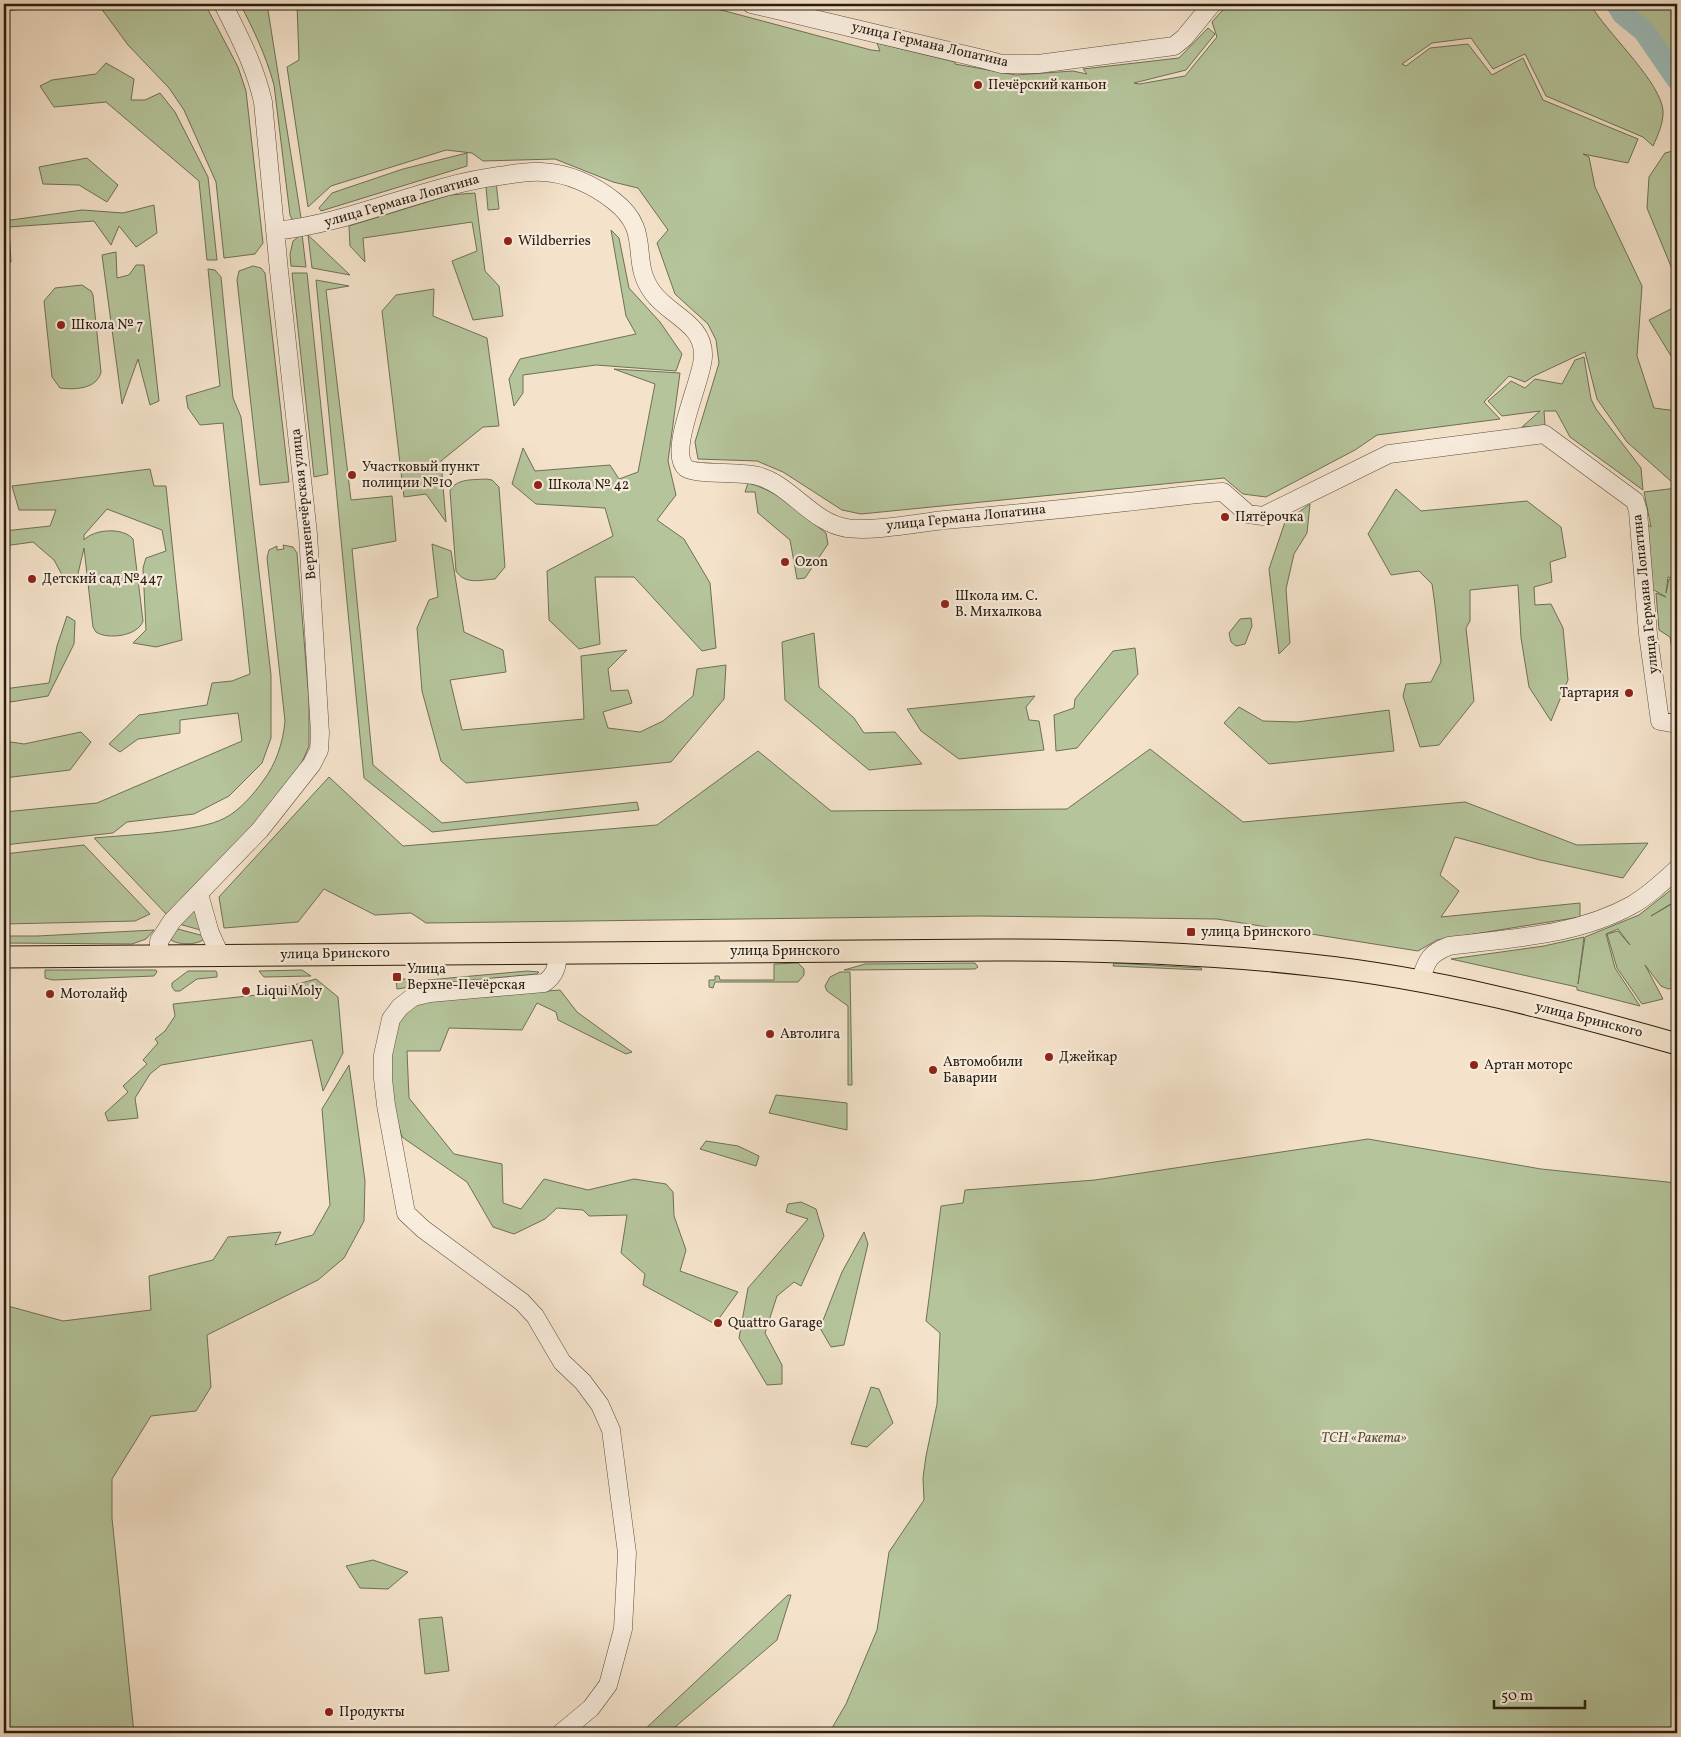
<svg xmlns="http://www.w3.org/2000/svg" width="1681" height="1737" viewBox="0 0 1681 1737" font-family="Vollkorn,serif">
	<style>
		.green { fill: #b5c49b; stroke: #6e7056 }
		.lines { fill: none; stroke-linecap: round; stroke-linejoin: round }
		.river { stroke: #9cbdbb; stroke-width: 22 }
		.minor-casing { stroke: #5b4e3e; stroke-width: 19 }
		.major-casing { stroke: #281d10; stroke-width: 23 }
		.minor { stroke: #f8ecdd; stroke-width: 18 }
		.major { stroke: #f4e2ca; stroke-width: 21 }
		.poi-dot { fill: #8f2418; stroke: #f8ecdd; stroke-width: 2 }
		.labels { text-anchor: middle; dominant-baseline: central; stroke-width: 4.5; stroke-linejoin: round; paint-order: stroke }
		.street-label { font-size: 14px; fill: #281d10; stroke: #f8ecdd }
		.poi-label { font-size: 14px; fill: #281d10; stroke: #f8ecdd; text-anchor: start }
		.park-label { font-size: 14px; font-style: italic; fill: #524f3a; stroke: #f8ecdd }
	</style>
	<rect width="100%" height="100%" fill="#f4e2ca"/>
	<filter id="stains"><feTurbulence type="fractalNoise" baseFrequency=".004" numOctaves="4"/><feColorMatrix values="0 0 0 0 .2 0 0 0 0 .09 0 0 0 0 .02 0 0 0 .5 -.17"/></filter>
	<radialGradient id="worn" r=".72"><stop offset=".6" stop-color="#630" stop-opacity="0"/><stop offset="1" stop-color="#630" stop-opacity=".3"/></radialGradient>
	<path class="green" d="M4,4H72L4,11Z
		M98,4H205L238,67L246,91L263,243L255,254L224,258L216,182L184,110L169,88L128,45Z
		M240,4H267L302,224L292,219L290,215L274,85C266,56 254,30 240,4Z
		M297,4H699L871,50L880,51L877,43L955,62V64L1016,75L1073,71L1087,74L1083,69L1179,58L1208,28L1215,34L1186,70L1134,83L1139,84L1185,76L1217,37L1212,22L1228,4H1590C1608,34 1653,74 1662,105C1666,118 1658,135 1653,146L1643,137L1546,96L1525,54L1493,69L1471,38L1432,43L1402,64L1406,66L1430,48L1468,44L1492,75L1523,58L1543,100L1638,139L1628,163L1583,154L1589,157L1595,187L1642,286L1637,356L1654,408L1677,411V477L1673,483L1627,442L1597,399L1585,352L1534,376L1525,382L1509,376L1484,402L1500,419L1377,435L1355,450L1266,497L1243,494L1224,478L861,514L842,510L783,472L757,461L698,459L695,442L719,363L716,340L708,324L675,294L657,243L668,230L638,188L613,182L555,159L483,161L472,153L446,150L331,186L308,207L287,67L299,60Z
		M1624,4H1677V86L1625,9Z
		M106,63L134,79L131,100H145L160,93L175,112L208,177L217,260H207L199,181L106,102L54,107L40,86L52,80L96,74Z
		M1677,150V281L1647,208L1649,177L1665,153Z
		M467,153V166L321,211L319,208L332,193L403,169Z
		M87,158L118,185L107,202L79,185L43,184L39,167Z
		M496,181L499,209L488,210L486,187Z
		M475,193L485,271L499,286L503,316L473,320L452,261L477,251L472,222L363,238L365,262L350,246L349,226L450,195Z
		M154,205L157,233L136,247L119,226L111,245L94,221L9,227L11,262L4,263V221L82,210L123,213Z
		M611,230L619,238L629,288L660,322L682,354L676,371L596,365L523,375V393L514,406L509,379L520,359L636,334L626,316Z
		M302,234L306,267L291,266L290,254L293,241Z
		M308,235L350,275L312,268Z
		M116,252L117,278L129,275L136,265H144L159,401L150,405L138,359L122,404L102,255Z
		M253,266L261,268L265,273L289,482L260,485L237,280L239,271Z
		M208,269L215,270L221,277L233,398L241,417L271,675V738L262,763L229,796L194,814L127,822L113,833L4,845V812L97,803L242,741L238,713L180,720V733L138,739L120,752L109,744L139,715L207,705L212,683L232,681L250,674L223,423L200,425L188,408L186,396L220,386Z
		M292,273H307L328,474L314,477Z
		M316,280L349,286L326,290L351,500L392,496L396,541L352,549L373,765L442,823L637,802L639,810L432,832L364,778Z
		M82,285L91,291L93,295L101,372C97,389 75,390 60,388L52,377L44,301L55,288Z
		M434,289L433,316L487,338L499,426L483,427L441,461L446,522L426,494L404,497L382,311L396,295Z
		M1671,309L1677,321V352L1671,356L1649,320Z
		M1584,357L1591,399L1596,409L1641,468L1643,490L1570,437L1556,411H1544L1545,426L1522,427L1540,411L1502,416L1488,401L1511,381L1525,388L1535,379L1562,384L1575,360Z
		M614,369L680,373L668,461L676,495L657,520L684,539L710,583L716,648L702,651L634,577H595L600,644L579,649L549,620L547,571L613,536L605,508L536,504L512,484L523,448L535,471L610,465L619,479L638,472L655,384Z
		M150,469L154,486H166L182,640L156,647L133,643L146,630L143,568L146,558L166,551L162,530L107,509L84,535V540C94,529 123,527 133,539L143,621C138,636 108,640 96,632L93,627L84,548L77,578L67,584L54,560L33,542L4,546V531L50,526L56,510H19L12,486Z
		M486,479L492,480L499,487L505,567L495,579C480,580 465,585 456,571L450,491C456,478 474,480 486,479Z
		M748,483C779,491 802,514 826,533L828,544L805,578L797,579L790,540L758,513L755,492H745Z
		M1677,488V579L1668,577L1666,593L1669,579L1677,580V657L1673,655L1670,637L1659,630L1656,593L1666,597L1647,586L1634,513L1651,527L1644,492Z
		M1396,489L1421,511L1527,501L1561,527L1566,557L1550,562L1552,582L1534,587L1535,605L1551,604L1563,628L1568,680L1551,721L1529,687L1521,638L1518,585L1470,590V621L1466,628L1474,701L1439,745L1420,747L1403,696L1406,684L1431,682L1441,662L1435,605L1432,584L1419,571L1391,575L1368,534Z
		M1310,504L1307,533L1294,554L1286,589L1290,643L1279,654L1269,569L1285,522Z
		M432,544L451,551L464,632L503,650L506,672L450,680L462,730L584,719L581,656L627,650L608,669L611,691L628,690L632,703L603,712L608,728L640,732L663,721L693,696L697,669L726,665L724,699L671,762L466,783L441,761L422,691L417,628L429,600L438,597Z
		M283,545L293,547L297,553L309,701V746L300,767L254,825L168,916L94,838C125,835 200,832 225,818C240,810 253,795 263,781C276,764 283,743 285,721L267,558L269,550L277,546V550L284,549Z
		M67,616L75,621L74,644L48,696L4,703V689L49,683L57,646Z
		M1251,618L1252,626L1245,644L1236,646L1231,642L1229,633L1240,619Z
		M814,633L819,687L854,718L864,733L895,732L922,764L869,770L785,700L782,642Z
		M1135,648L1138,674L1077,748L1056,751L1054,715L1074,708L1075,699L1113,651Z
		M1035,696L1026,707L1029,720L1039,721L1044,750L959,759L921,731L907,709Z
		M1239,707L1263,721L1297,722L1389,710L1394,751L1269,764L1224,723Z
		M81,732L91,742L70,770L4,778V741L24,744Z
		M1150,749L1243,822L1465,802L1577,845L1648,843L1623,878L1540,860L1455,837L1440,875L1459,891L1441,917L1580,903V917L1437,940L1418,951L1217,919L978,916L426,923L411,913L375,915L324,889L298,922L224,928L219,897L329,777L403,846L657,825L758,751L831,811L1067,809Z
		M84,845L150,914L135,921L4,924V854Z
		M1676,886L1677,900L1651,916L1677,901V968L1672,971L1671,981L1676,987L1668,989L1661,986L1645,965L1663,999L1642,1004L1617,968L1607,934L1618,931L1630,945L1618,929L1606,934L1615,968L1640,1006L1577,990V987L1451,959L1544,946L1584,937L1578,984L1585,937L1639,915Z
		M196,909L204,931L179,924Z
		M174,928L204,936L203,940C196,945 178,945 171,940L170,934Z
		M154,930L146,939L132,944L4,943V936H37Z
		M798,963L804,969V975L798,982H715L713,988L709,987V980H715V976H719L720,980H774V964Z
		M975,963L978,967L975,969L844,970L865,964Z
		M1114,963L1201,968L1202,970L1113,966Z
		M45,970H156L157,972L154,976L53,980L45,978Z
		M302,970L311,976L264,977L259,971Z
		M188,971H216L217,973V977L197,979L180,991H175L172,987V983Z
		M527,971L539,972L537,974L429,984L428,980Z
		M840,972H850L852,1085H848V1006L827,991L825,986L830,977Z
		M316,979L338,997L343,1053L323,1091L312,1040L161,1065L150,1074L135,1098L138,1118L108,1121L105,1113L128,1092L123,1086L147,1064L143,1060L158,1043L155,1039L165,1031L175,1016L173,1004L257,995Z
		M396,979H409L410,984L421,983L424,985L397,989Z
		M560,990L577,1012L632,1052L626,1054L558,1020L556,1012L537,1003L522,1030L449,1028L440,1051H407L409,1098L454,1154L502,1164L503,1203L521,1209L544,1179L588,1190L634,1179L666,1184L673,1192L674,1216L686,1250L680,1271L738,1292L715,1324L643,1285L645,1274L621,1253L627,1215L589,1216L583,1210L557,1208L545,1219L514,1234L493,1227L467,1182L402,1137L392,1102L391,1053L402,1013L420,1001Z
		M349,1065L365,1181L364,1221L344,1258L318,1280L207,1335L211,1387L196,1411L151,1416L112,1479V1518L134,1733H4V1305L63,1321L151,1310L149,1276L213,1260L228,1237L281,1232L275,1245L313,1235L330,1205L322,1109Z
		M776,1095L847,1103V1130L769,1113Z
		M1368,1139L1541,1169L1677,1183V1733H829L846,1704L877,1630L889,1552L924,1500L923,1478L926,1456L937,1404L940,1333L926,1321L941,1206L963,1203L965,1190L1095,1180Z
		M706,1141L738,1146L759,1156L756,1166L700,1149Z
		M801,1202L816,1209L824,1236L801,1286L794,1282L777,1296L765,1333L782,1365V1384L767,1385L739,1338L748,1288L808,1219L786,1212L788,1204Z
		M864,1232L868,1244L844,1345L831,1347L820,1328L842,1272Z
		M871,1387L879,1389L893,1423L867,1447L851,1444Z
		M373,1560L408,1572L388,1589L360,1588L346,1566Z
		M788,1595H791L777,1640L668,1733H643V1731Z
		M442,1617L449,1671L425,1674L419,1619Z"/>
	<g class="lines">
		<path class="river" d="M1617,4L1623,14L1644,31L1677,79"/>
		<g class="minor-casing">
			<path id="minor" d="M751,4L983,59L1002,64H1038L1174,46L1184,38L1212,4
				M275,231C352,223 423,186 499,176C513,174 528,171 542,172C568,173 594,185 614,201C654,232 628,260 653,293C670,316 705,324 703,357C702,381 667,452 686,468C695,475 741,471 758,476C791,485 812,523 847,528C870,532 918,523 944,520C1004,515 1065,509 1126,502C1158,499 1190,494 1223,492L1248,514L1263,516L1389,454L1544,434L1635,501L1638,511L1648,634L1660,721L1677,724
				M199,894L210,933L220,955
				M558,953C557,966 556,975 544,983L430,993L413,997L400,1007L391,1019L383,1055V1079L386,1105L406,1213L423,1229L522,1302L535,1316L562,1362L583,1382L600,1405L611,1430L627,1553L623,1629L608,1685L591,1708L561,1733
				M159,956V941L172,921L260,830L312,764L319,750L320,733L308,534L279,271L263,102C255,66 239,36 223,4
				M1420,981C1427,961 1428,954 1449,946C1511,938 1576,936 1632,905C1648,896 1663,882 1677,869"/>
		</g>
		<g class="major-casing">
			<path id="major" d="M4,957L994,950C1100,950 1205,953 1311,965C1435,978 1557,1010 1677,1044"/>
		</g>
		<use href="#minor" class="minor"/>
		<use href="#major" class="major"/>
	</g>
	<g class="poi-dot">
		<circle cx="978" cy="85" r="5"/>
		<circle cx="508" cy="241" r="5"/>
		<circle cx="61" cy="325" r="5"/>
		<circle cx="352" cy="475" r="5"/>
		<circle cx="538" cy="485" r="5"/>
		<circle cx="1225" cy="517" r="5"/>
		<circle cx="785" cy="562" r="5"/>
		<circle cx="32" cy="579" r="5"/>
		<circle cx="945" cy="604" r="5"/>
		<circle cx="1629" cy="693" r="5"/>
		<rect x="1186" y="927" width="10" height="10" rx="2.5"/>
		<rect x="392" y="972" width="10" height="10" rx="2.5"/>
		<circle cx="246" cy="991" r="5"/>
		<circle cx="50" cy="994" r="5"/>
		<circle cx="770" cy="1034" r="5"/>
		<circle cx="1049" cy="1057" r="5"/>
		<circle cx="1474" cy="1065" r="5"/>
		<circle cx="933" cy="1070" r="5"/>
		<circle cx="718" cy="1323" r="5"/>
		<circle cx="329" cy="1712" r="5"/>
	</g>
	<g class="labels">
		<g class="street-label">
			<text transform="translate(930 45) rotate(13)">улица Германа Лопатина</text>
			<text transform="translate(402 201) rotate(-16)">улица Германа Лопатина</text>
			<text transform="translate(304 504) rotate(-96)">Верхнепечёрская улица</text>
			<text transform="translate(966 518) rotate(-6)">улица Германа Лопатина</text>
			<text transform="translate(1646 594) rotate(-96)">улица Германа Лопатина</text>
			<text x="785" y="951">улица Бринского</text>
			<text transform="translate(335 954) rotate(-1)">улица Бринского</text>
			<text transform="translate(1589 1020) rotate(14)">улица Бринского</text>
		</g>
		<g class="poi-label">
			<text x="988" y="85">Печёрский каньон</text>
			<text x="518" y="241">Wildberries</text>
			<text x="71" y="325">Школа № 7</text>
			<text x="362" y="467">Участковый пункт<tspan x="362" dy="16">полиции №10</tspan></text>
			<text x="548" y="485">Школа № 42</text>
			<text x="1235" y="517">Пятёрочка</text>
			<text x="795" y="562">Ozon</text>
			<text x="42" y="579">Детский сад №447</text>
			<text x="955" y="596">Школа им. С.<tspan x="955" dy="16">В. Михалкова</tspan></text>
			<text x="1619" y="693" text-anchor="end">Тартария</text>
			<text x="1201" y="932">улица Бринского</text>
			<text x="407" y="969">Улица<tspan x="407" dy="16">Верхне-Печёрская</tspan></text>
			<text x="256" y="991">Liqui Moly</text>
			<text x="60" y="994">Мотолайф</text>
			<text x="780" y="1034">Автолига</text>
			<text x="1059" y="1057">Джейкар</text>
			<text x="943" y="1062">Автомобили<tspan x="943" dy="16">Баварии</tspan></text>
			<text x="1484" y="1065">Артан моторс</text>
			<text x="728" y="1323">Quattro Garage</text>
			<text x="339" y="1712">Продукты</text>
		</g>
		<g class="park-label">
			<text x="1364" y="1438">ТСН «Ракета»</text>
		</g>
	</g>
	<rect width="1681" height="1737" fill="none" stroke="#f4e2ca" stroke-width="20"/>
	<rect x="5" y="5" width="1671" height="1727" fill="none" stroke="#281d10" stroke-width="2.5"/>
	<rect x="10" y="10" width="1661" height="1717" fill="none" stroke="#281d10"/>
	<path d="M1494 1700v8h91v-8" fill="none" stroke="#281d10" stroke-width="2.5"/>
	<text x="1501" y="1700" font-size="15" fill="#281d10" stroke="#f8ecdd" stroke-width="4" paint-order="stroke">50 m</text>
	<rect width="100%" height="100%" filter="url(#stains)"/>
	<rect width="100%" height="100%" fill="url(#worn)"/>
</svg>
